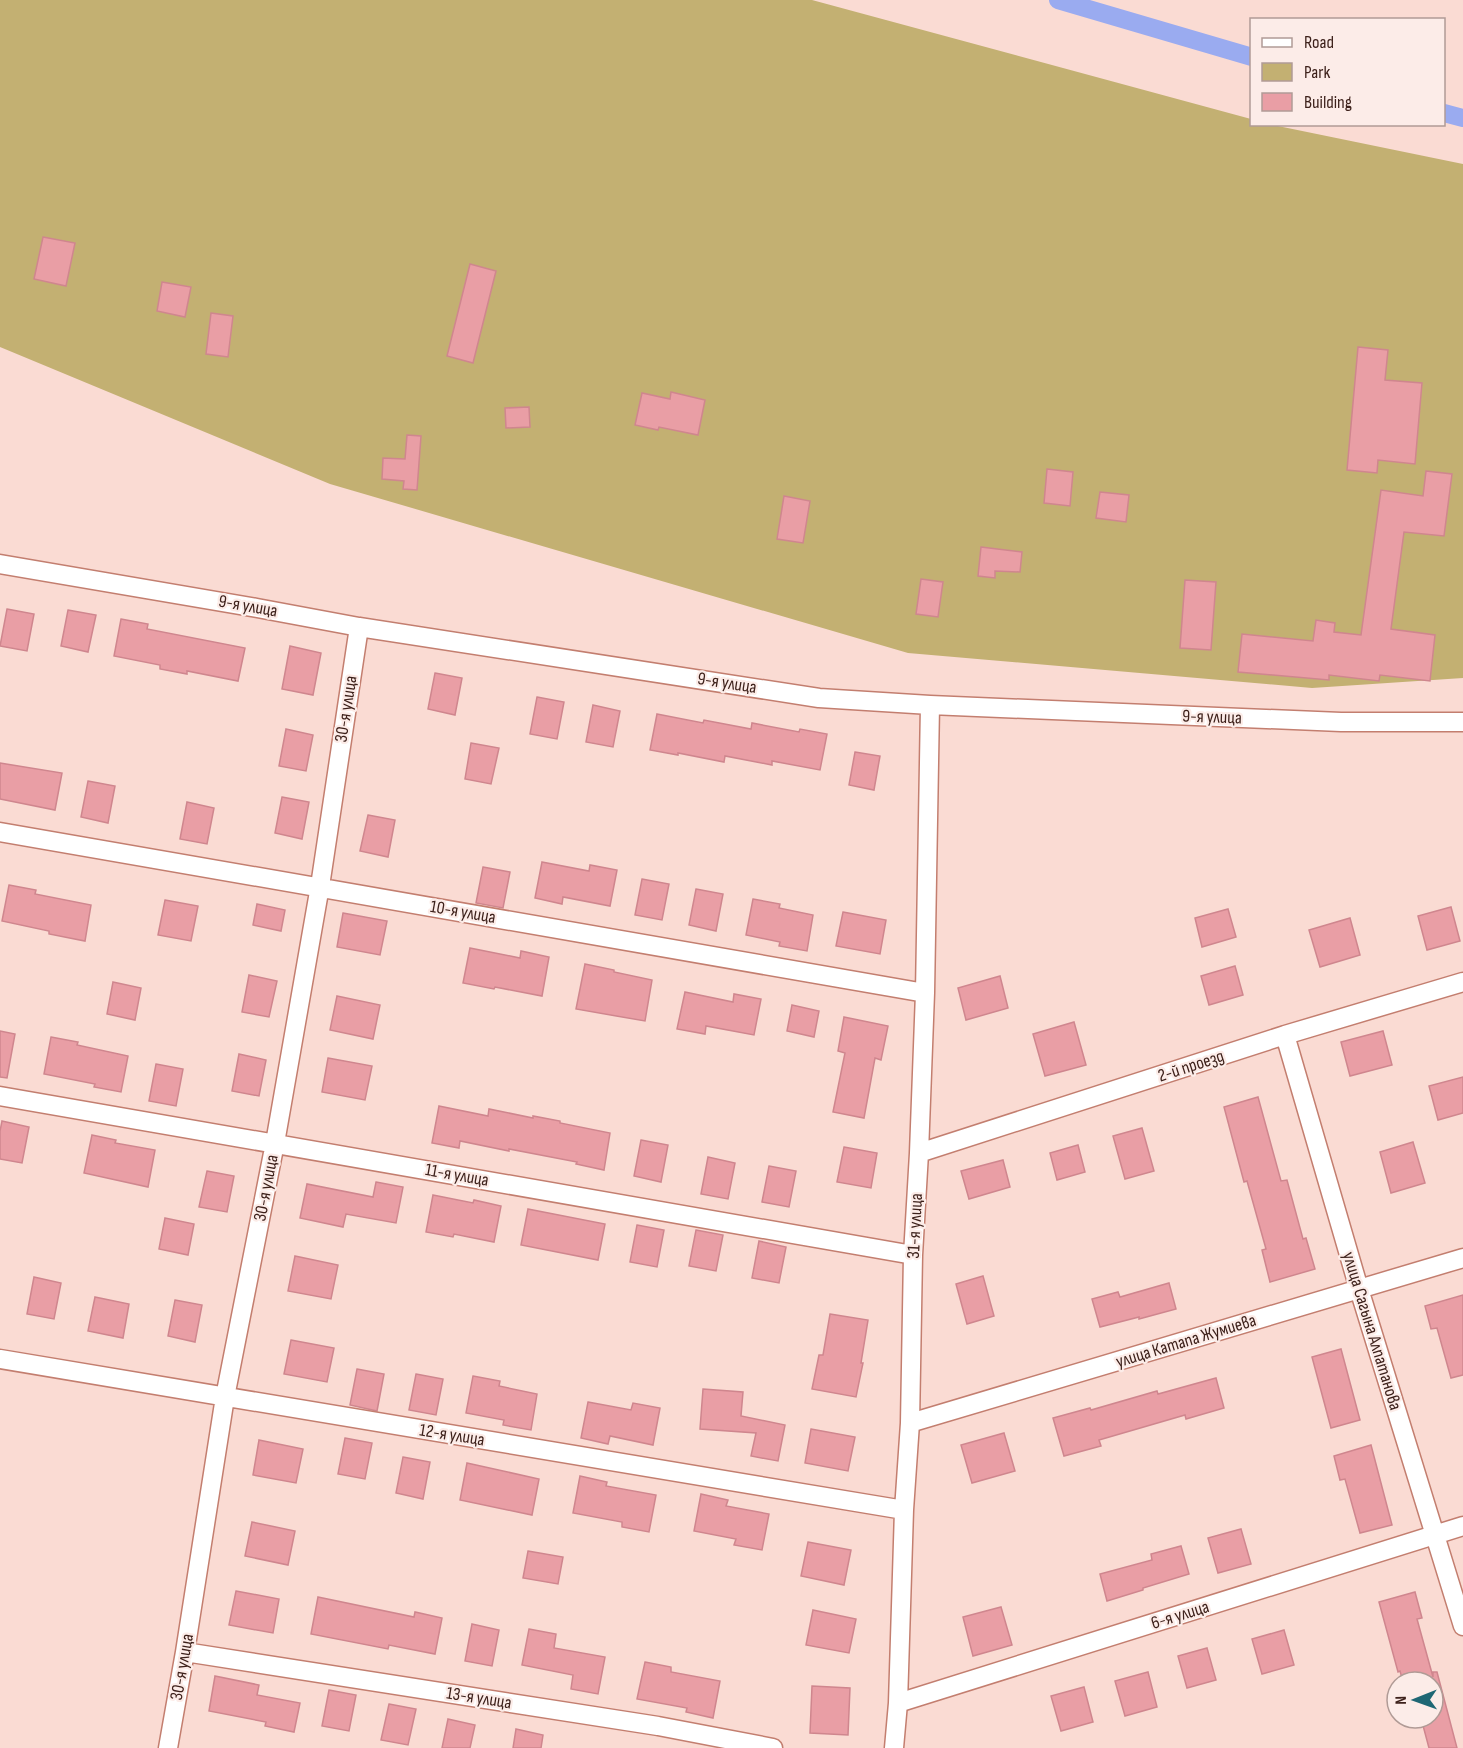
<svg xmlns="http://www.w3.org/2000/svg" width="1463" height="1748" viewBox="0 0 1463 1748" font-family="'Sofia Sans Condensed',sans-serif">
	<style>
		.green { fill: #c3b072 }
		.lines { fill: none; stroke-linecap: round; stroke-linejoin: round }
		.canal { stroke: #9aabf0; stroke-width: 18 }
		.building { fill: #e99ea5; stroke: #cf868e; stroke-width: 1.5 }
		.minor-casing { stroke: #c37e6f; stroke-width: 21 }
		.minor { stroke: #fff; stroke-width: 18 }
		.labels { text-anchor: middle; dominant-baseline: central; stroke-width: 4.5; stroke-linejoin: round; paint-order: stroke }
		.street-label { font-size: 18px; fill: #3d211b; stroke: #fcece8 }
	</style>
	<rect width="100%" height="100%" fill="#fadbd3"/>
	<path class="green" d="M0,0H812L1251,119L1252,124L1273,125L1463,164V678L1312,688L908,653L330,484L0,347Z"/>
	<g class="lines">
		<path class="canal" d="M1058,0L1252,57
			M1444,113L1463,118"/>
	</g>
	<path class="building" d="M43,237L75,243L66,286L34,279Z
		M470,264L496,271L473,363L447,356Z
		M162,282L191,287L185,317L157,311Z
		M211,313L233,316L228,357L206,354Z
		M1358,347L1388,350L1385,380L1422,383L1415,464L1378,460L1377,473L1347,470Z
		M671,392L705,400L698,435L659,427L658,430L635,425L642,393L670,399Z
		M529,407L530,427L506,428L505,408Z
		M407,435L421,436L417,490L403,489L404,481L382,479L383,458L405,459Z
		M1047,469L1073,472L1070,506L1044,503Z
		M1426,471L1452,474L1444,536L1404,532L1391,629L1435,635L1430,681L1380,675L1379,681L1329,675V680L1238,672L1242,634L1313,641L1316,620L1335,623L1334,632L1361,635L1381,490L1423,496Z
		M1100,492L1129,495L1126,522L1096,518Z
		M784,496L810,501L803,543L777,539Z
		M981,547L1022,552L1020,572L995,571V578L978,576Z
		M921,579L943,582L938,617L916,614Z
		M1185,580L1216,582L1211,650L1180,648Z
		M7,609L34,614L27,651L0,646Z
		M68,610L96,615L88,652L61,646Z
		M121,619L148,624L147,629L245,648L238,681L187,671V674L160,669V665L114,656Z
		M290,646L321,653L313,695L282,689Z
		M435,673L462,678L455,715L428,709Z
		M537,697L564,702L557,739L530,734Z
		M593,705L620,711L613,747L586,742Z
		M657,714L703,723L704,720L751,729L752,723L799,732L800,729L827,734L820,770L772,761V765L725,756L724,762L678,753V755L650,750Z
		M286,729L313,735L306,771L279,766Z
		M471,743L499,748L491,784L465,779Z
		M855,752L880,756L874,790L849,785Z
		M0,763L62,773L55,810L0,799Z
		M88,781L115,786L108,823L81,817Z
		M282,797L309,802L302,839L275,833Z
		M187,802L214,808L207,844L180,839Z
		M368,815L395,820L388,857L360,851Z
		M542,862L589,871L590,865L617,870L610,906L563,897L562,904L535,898Z
		M483,867L510,872L503,908L476,903Z
		M642,879L669,884L662,920L635,915Z
		M9,885L36,890L35,894L91,905L85,941L49,934V931L2,921Z
		M696,889L723,894L716,931L689,925Z
		M753,899L780,904L779,908L813,915L807,951L779,946L780,942L746,935Z
		M165,900L198,906L191,941L158,935Z
		M257,904L285,910L281,931L253,925Z
		M1451,907L1460,941L1427,950L1418,916Z
		M1228,909L1236,937L1202,947L1195,918Z
		M843,912L886,920L880,954L836,946Z
		M343,913L387,921L380,955L337,947Z
		M1350,918L1360,955L1320,967L1309,930Z
		M470,948L520,958L521,951L549,957L542,996L495,987L494,989L463,983Z
		M585,964L614,970V972L652,980L645,1021L576,1009Z
		M1235,966L1243,995L1209,1005L1201,976Z
		M249,975L277,981L269,1017L242,1012Z
		M1000,976L1008,1008L966,1020L958,988Z
		M113,982L141,988L135,1020L107,1014Z
		M685,992L733,1002L734,994L761,999L754,1035L706,1026L705,1034L677,1029Z
		M337,996L380,1005L373,1039L330,1030Z
		M792,1005L819,1011L814,1037L787,1031Z
		M844,1017L888,1026L881,1060L875,1058L864,1118L833,1112L845,1053L838,1051Z
		M1074,1022L1086,1065L1045,1076L1033,1034Z
		M0,1031L15,1034L7,1078L0,1077Z
		M1383,1031L1392,1065L1350,1076L1341,1042Z
		M51,1037L78,1042L77,1045L128,1056L121,1092L94,1087L95,1084L44,1074Z
		M239,1054L266,1060L259,1096L232,1091Z
		M328,1058L372,1066L365,1100L322,1092Z
		M156,1064L183,1069L176,1106L149,1101Z
		M1463,1077V1113L1438,1120L1429,1086Z
		M1258,1097L1281,1181L1287,1180L1303,1239L1306,1238L1315,1269L1270,1282L1262,1250L1266,1249L1247,1181L1244,1182L1224,1107Z
		M439,1106L488,1116L489,1109L533,1118V1116L560,1121V1123L610,1133L604,1170L576,1164L577,1162L509,1149V1151L460,1141L459,1148L432,1143Z
		M2,1121L29,1127L22,1163L0,1159V1131Z
		M1142,1128L1154,1171L1125,1179L1113,1136Z
		M92,1135L116,1140L115,1143L155,1150L148,1187L84,1173Z
		M641,1140L668,1145L661,1182L634,1176Z
		M1413,1142L1425,1183L1391,1193L1380,1152Z
		M1078,1145L1085,1172L1057,1180L1050,1153Z
		M844,1147L877,1153L871,1188L837,1182Z
		M708,1157L735,1163L728,1199L701,1194Z
		M1003,1160L1010,1187L969,1199L961,1171Z
		M769,1166L796,1171L789,1207L762,1202Z
		M207,1171L234,1176L227,1212L199,1207Z
		M376,1182L403,1187L396,1223L346,1214L343,1227L300,1218L307,1184L373,1197Z
		M433,1195L473,1203L474,1200L501,1206L494,1242L454,1234L453,1237L426,1232Z
		M528,1209L605,1224L598,1260L521,1245Z
		M165,1218L194,1224L188,1255L159,1249Z
		M637,1225L664,1230L657,1267L630,1262Z
		M696,1230L723,1235L716,1271L689,1266Z
		M759,1241L786,1247L779,1283L752,1278Z
		M295,1256L338,1265L331,1299L288,1291Z
		M983,1276L994,1316L967,1324L956,1284Z
		M34,1277L61,1283L54,1319L27,1314Z
		M1169,1283L1176,1309L1139,1319V1317L1100,1327L1092,1299L1118,1292L1120,1297Z
		M1463,1295V1375L1451,1378L1437,1328L1431,1329L1425,1306Z
		M95,1297L129,1304L123,1338L88,1331Z
		M175,1300L202,1305L195,1342L168,1336Z
		M830,1314L868,1320L861,1363H863L856,1397L812,1389L819,1355H823Z
		M291,1340L334,1348L327,1382L284,1374Z
		M1341,1349L1360,1420L1331,1428L1312,1357Z
		M357,1369L384,1374L377,1411L350,1405Z
		M416,1374L443,1379L436,1415L409,1410Z
		M473,1376L500,1381L499,1386L537,1394L531,1430L503,1425L504,1420L466,1413Z
		M1216,1378L1224,1408L1186,1419L1185,1415L1099,1440L1101,1446L1064,1456L1053,1418L1090,1408L1091,1410L1157,1391L1158,1394Z
		M703,1389L743,1392L741,1416L785,1425L778,1461L751,1456L756,1433L700,1429Z
		M588,1402L631,1410L633,1403L660,1408L653,1445L610,1436L608,1444L581,1438Z
		M811,1429L855,1437L848,1471L805,1463Z
		M1004,1433L1015,1471L972,1483L961,1445Z
		M345,1438L372,1443L365,1479L338,1474Z
		M259,1440L303,1449L296,1483L253,1475Z
		M1371,1445L1392,1525L1360,1533L1345,1479L1340,1480L1334,1456Z
		M403,1457L430,1462L423,1499L396,1493Z
		M467,1463L539,1479L532,1515L460,1500Z
		M580,1476L607,1482L606,1486L656,1495L649,1532L622,1527V1522L573,1513Z
		M701,1494L728,1500L726,1506L769,1514L762,1550L734,1545L736,1539L694,1531Z
		M252,1522L295,1531L288,1565L245,1556Z
		M1241,1529L1251,1564L1218,1573L1208,1538Z
		M808,1542L851,1550L844,1585L801,1576Z
		M1181,1546L1189,1574L1143,1588V1590L1107,1601L1100,1574L1152,1560L1151,1554Z
		M528,1551L563,1557L558,1584L523,1578Z
		M236,1591L279,1599L273,1633L229,1625Z
		M1415,1592L1422,1618L1417,1619L1433,1677V1672H1437L1457,1748H1429L1421,1718H1433V1682H1403L1400,1671L1398,1672L1379,1602Z
		M318,1597L414,1617L415,1612L442,1618L435,1654L389,1645L388,1649L311,1634Z
		M1001,1607L1012,1645L973,1656L963,1617Z
		M813,1610L856,1619L849,1653L806,1645Z
		M472,1624L499,1630L492,1666L465,1661Z
		M529,1629L556,1634L554,1648L605,1657L598,1694L571,1689L573,1675L522,1665Z
		M1284,1630L1294,1665L1262,1674L1252,1639Z
		M1207,1648L1216,1680L1187,1688L1178,1656Z
		M645,1662L671,1667V1672L720,1681L713,1718L686,1712L687,1708L637,1699Z
		M1148,1672L1157,1707L1125,1716L1115,1681Z
		M215,1676L259,1685L257,1695L300,1703L294,1732L265,1726L266,1722L209,1711Z
		M812,1686L850,1688L848,1735L810,1733Z
		M1084,1687L1093,1722L1061,1731L1051,1696Z
		M329,1690L356,1695L349,1731L322,1726Z
		M389,1704L416,1709L408,1745L381,1740Z
		M448,1719L475,1725L470,1748H442Z
		M516,1729L543,1735L541,1748H513Z"/>
	<g class="lines">
		<g class="minor-casing">
			<path id="minor" d="M0,564L257,608L359,627L819,698L930,705L1341,722H1463
				M0,832L925,993
				M1285,1035L1359,1289L1463,1626
				M0,1096L913,1255
				M919,1153L1285,1035L1463,982
				M0,1359L904,1510
				M910,1423L1463,1258
				M185,1652L658,1726L773,1748
				M898,1703L1463,1526
				M168,1748L185,1652L225,1397L275,1143L320,886L359,627
				M894,1748L898,1703L904,1510L910,1423L913,1255L919,1153L925,993L930,705"/>
		</g>
		<use href="#minor" class="minor"/>
	</g>
	<g class="labels">
		<g class="street-label">
			<text transform="translate(248 606) rotate(10)">9-я улица</text>
			<text transform="translate(727 683) rotate(9)">9-я улица</text>
			<text transform="translate(346 709) rotate(-81)">30-я улица</text>
			<text transform="translate(1212 717) rotate(2)">9-я улица</text>
			<text transform="translate(463 912) rotate(10)">10-я улица</text>
			<text transform="translate(1191 1066) rotate(-18)">2-й проезд</text>
			<text transform="translate(457 1175) rotate(10)">11-я улица</text>
			<text transform="translate(266 1188) rotate(-79)">30-я улица</text>
			<text transform="translate(915 1226) rotate(-87)">31-я улица</text>
			<text transform="translate(1372 1331) rotate(73)">улица Сагына Алпатанова</text>
			<text transform="translate(1186 1341) rotate(-17)">улица Катапа Жумиева</text>
			<text transform="translate(452 1435) rotate(9)">12-я улица</text>
			<text transform="translate(1180 1615) rotate(-17)">6-я улица</text>
			<text transform="translate(182 1667) rotate(-80)">30-я улица</text>
			<text transform="translate(479 1698) rotate(9)">13-я улица</text>
		</g>
	</g>
	<rect x="1250" y="18" width="195" height="108" fill="#fcece8" stroke="#b09b96" stroke-width="1.5"/>
	<rect x="1262" y="38" width="30" height="9" fill="#ffffff" stroke="#b09b96" stroke-width="1.5"/>
	<text x="1304" y="48" font-size="18" fill="#3d211b">Road</text>
	<rect x="1262" y="63" width="30" height="18" fill="#c3b072" stroke="#b09b96" stroke-width="1.5"/>
	<text x="1304" y="78" font-size="18" fill="#3d211b">Park</text>
	<rect x="1262" y="93" width="30" height="18" fill="#e99ea5" stroke="#b09b96" stroke-width="1.5"/>
	<text x="1304" y="108" font-size="18" fill="#3d211b">Building</text>
	<g transform="translate(1415 1700) rotate(269)"><circle r="28" fill="#fcece8" stroke="#b09b96" stroke-width="1.5"/>
	<path d="M0-4.5L10 22L0 15L-10 22Z" fill="#1f6774"/>
	<text y="-9" font-size="16" font-weight="bold" text-anchor="middle" fill="#3d211b">N</text>
	</g>
</svg>
